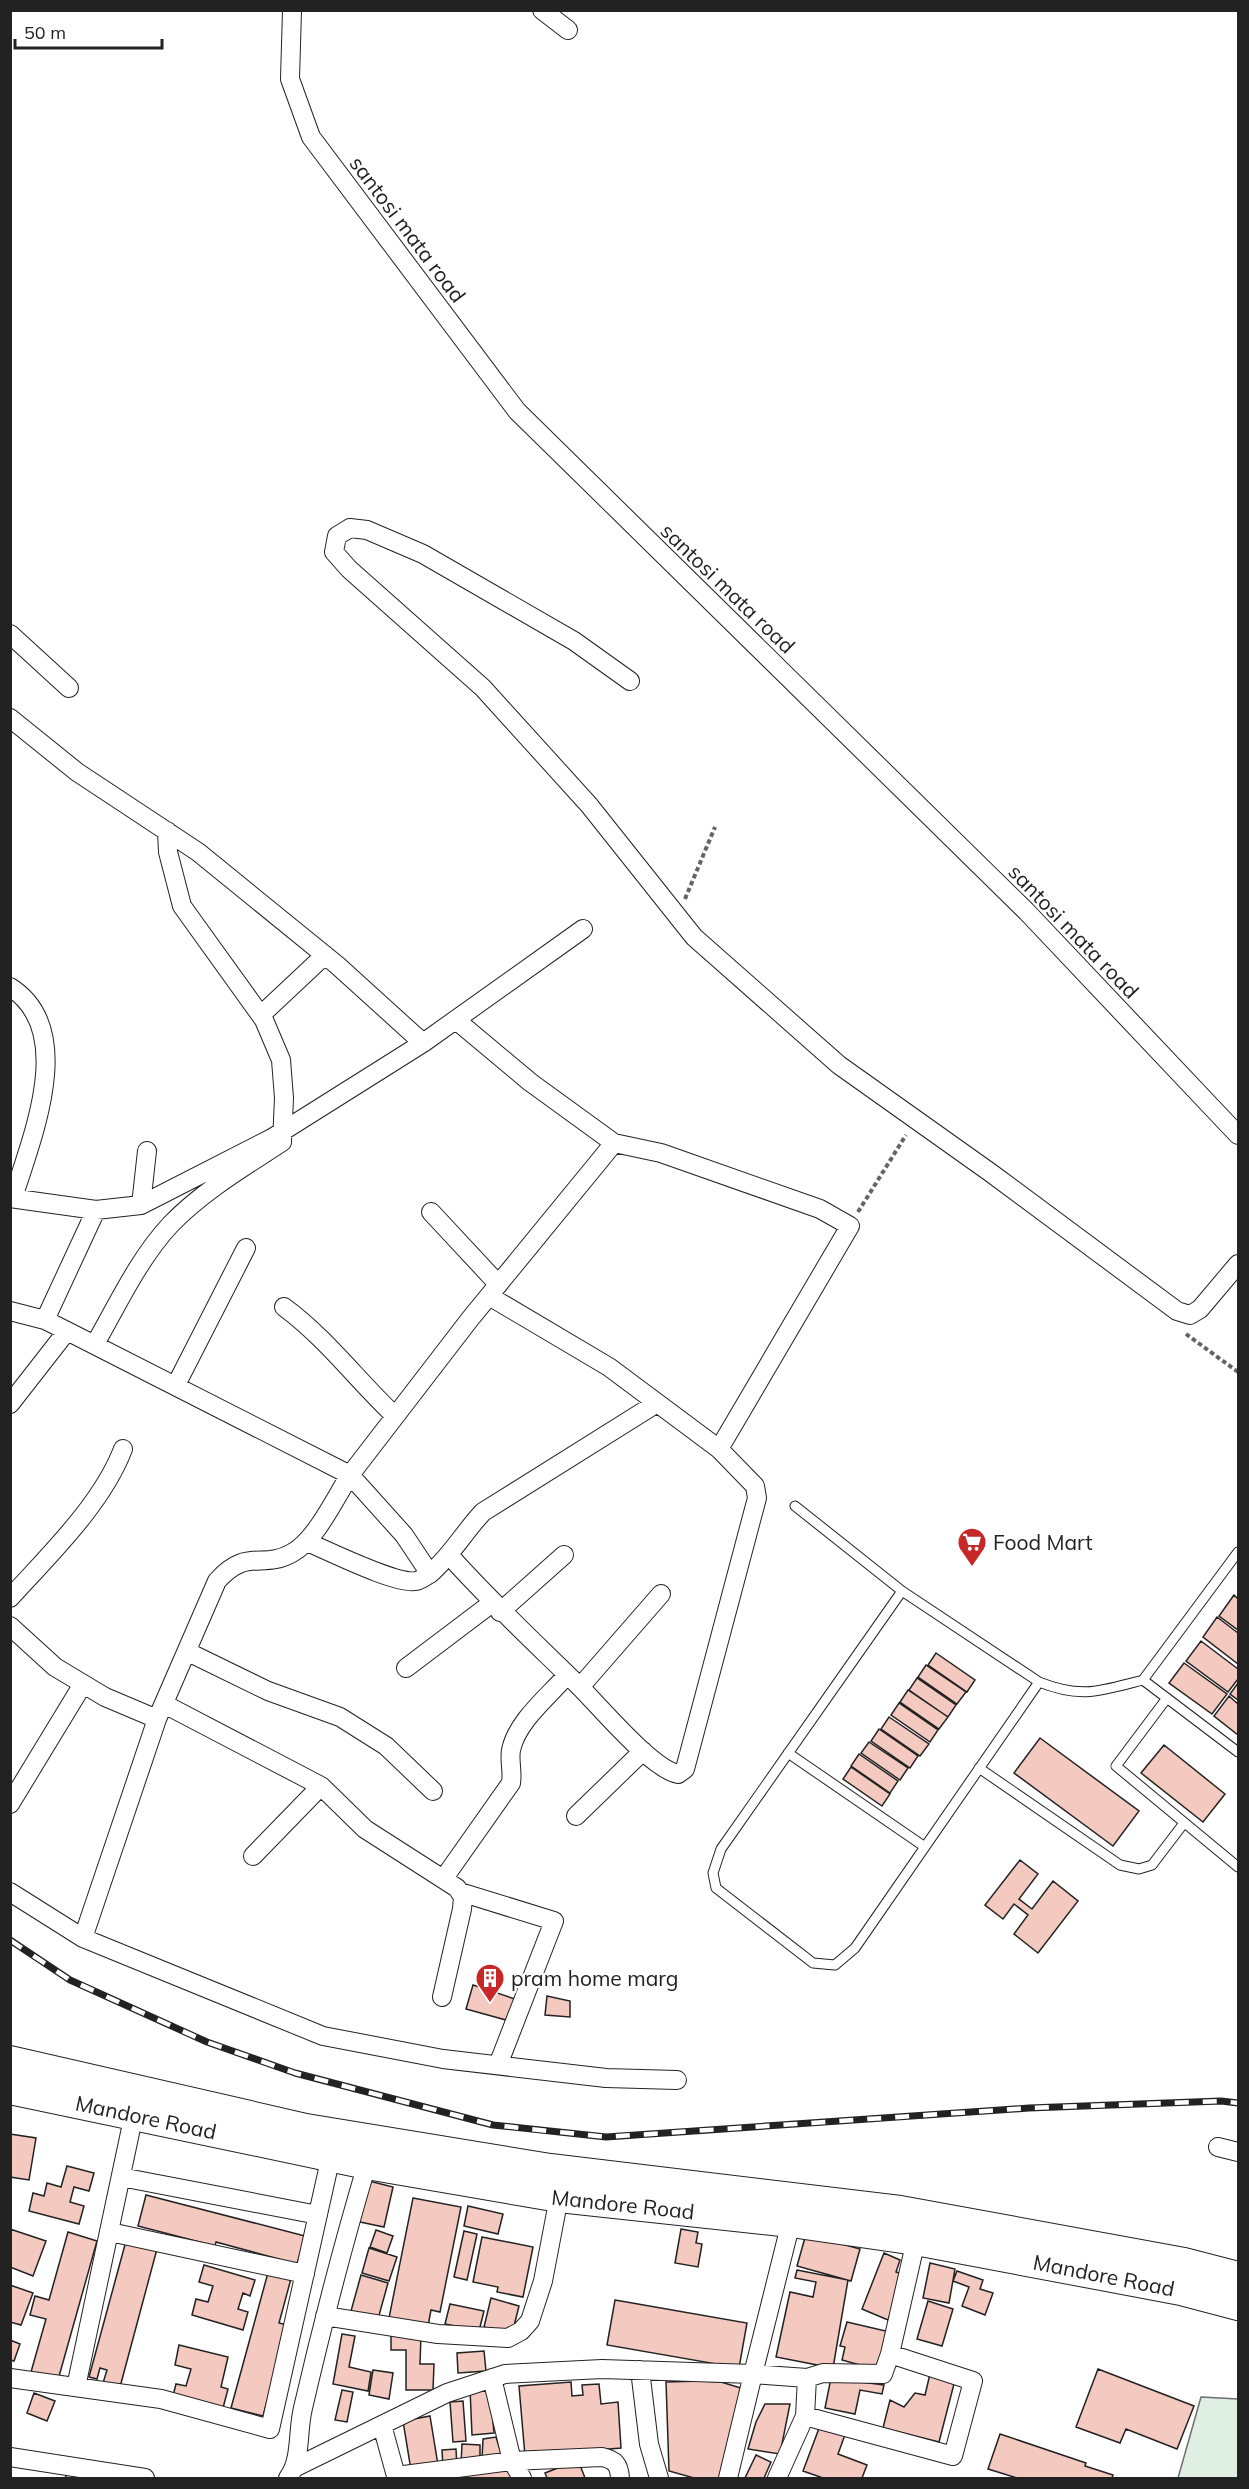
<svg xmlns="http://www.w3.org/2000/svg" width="1249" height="2489" viewBox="0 0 1249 2489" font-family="Mulish,sans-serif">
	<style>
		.green { fill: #e0efe3; stroke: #6f6f6f; stroke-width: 1.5 }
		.building { fill: #f3c9c0; stroke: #222; stroke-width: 1.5 }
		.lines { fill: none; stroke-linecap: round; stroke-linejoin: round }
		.service-casing { stroke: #222; stroke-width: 11 }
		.minor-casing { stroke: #222; stroke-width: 20 }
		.trunk-casing { stroke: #222; stroke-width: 32 }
		.path { stroke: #646464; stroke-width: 4; stroke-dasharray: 4.5 3; stroke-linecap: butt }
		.service { stroke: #fff; stroke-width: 9 }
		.minor { stroke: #fff; stroke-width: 18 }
		.trunk { stroke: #fff; stroke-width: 30 }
		.rail-casing { stroke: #222; stroke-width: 7 }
		.rail { stroke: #fff; stroke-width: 4.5; stroke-dasharray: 14; stroke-linecap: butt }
		.labels { text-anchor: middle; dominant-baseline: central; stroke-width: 4.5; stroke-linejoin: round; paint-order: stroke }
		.street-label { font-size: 21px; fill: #222; stroke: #fff }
		.poi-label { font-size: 21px; fill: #222; stroke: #fff; text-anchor: start }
	</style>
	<rect width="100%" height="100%" fill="#fff"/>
	<path class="green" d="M1201,2397L1238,2399V2478H1178Z"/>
	<path class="building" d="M1234,1595L1238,1599V1630L1219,1616Z
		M1217,1617L1238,1633V1664L1203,1637Z
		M1201,1641L1238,1669V1679L1228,1692L1186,1661Z
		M936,1653L975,1680L967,1692L928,1665Z
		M1184,1663L1227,1694L1212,1714L1169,1683Z
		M926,1665L966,1692L957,1704L918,1677Z
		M917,1678L956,1705L948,1717L909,1690Z
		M1238,1683V1700L1230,1694Z
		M908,1690L948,1717L939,1729L900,1702Z
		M1229,1696L1238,1704V1735L1214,1716Z
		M899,1703L938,1730L930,1742L891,1715Z
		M889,1717L929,1744L920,1756L881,1729Z
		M879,1729L918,1756L910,1768L871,1741Z
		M1040,1738L1139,1811L1113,1846L1014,1773Z
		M869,1742L908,1768L900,1780L861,1753Z
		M1164,1745L1225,1794L1203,1822L1141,1773Z
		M859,1754L898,1781L890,1793L851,1766Z
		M851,1767L890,1794L882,1806L843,1779Z
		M1020,1860L1038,1874L1019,1899L1032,1909L1053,1881L1078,1901L1038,1953L1014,1934L1028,1915L1014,1904L1003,1919L985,1905Z
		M473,1985L515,1999L506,2020L466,2009Z
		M547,1996L570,2001V2017L545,2015Z
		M10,2134L36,2138L29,2180L10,2177Z
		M67,2166L94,2173L89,2191L74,2187L70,2202L84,2206L79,2224L29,2211L33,2193L44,2196L47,2183L61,2187Z
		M365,2180L393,2187L384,2227L355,2221Z
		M146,2195L305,2236L297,2264L216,2242L215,2246L138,2226Z
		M413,2198L461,2207L440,2312L431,2310L428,2326L389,2318Z
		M468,2206L503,2214L498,2234L464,2226Z
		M10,2229L46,2241L33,2276L10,2267Z
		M681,2229L698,2232L696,2243L702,2244L698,2267L675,2263Z
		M376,2230L393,2236L387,2253L370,2247Z
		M464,2231L477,2234L467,2280L454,2277Z
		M68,2232L97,2241L58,2380L31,2372L46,2319L30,2315L35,2296L49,2300Z
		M806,2234L860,2249L851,2281L797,2266Z
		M482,2237L533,2247L523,2297L497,2292L498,2287L473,2282Z
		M126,2241L157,2249L120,2387L103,2383L107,2370L100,2368L97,2379L89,2377Z
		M369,2248L397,2257L389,2281L362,2273Z
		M884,2253L900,2260L896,2272L906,2275L888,2320L862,2309Z
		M930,2263L955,2269L949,2303L923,2298Z
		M204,2265L255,2280L250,2296L243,2293L238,2309L248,2312L243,2330L192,2315L196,2299L208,2302L213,2286L199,2282Z
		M269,2269L292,2275L279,2323L288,2325L263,2416L231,2408Z
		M797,2270L848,2280L833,2368L776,2357L790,2292L813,2297L816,2282L795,2278Z
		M957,2271L983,2280L980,2289L993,2293L985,2315L962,2306L969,2287L953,2281Z
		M361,2275L388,2283L378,2319L351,2311Z
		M10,2285L33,2293L21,2325L10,2322Z
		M491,2298L519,2306L512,2334L484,2327Z
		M615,2300L747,2323L739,2368L607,2345Z
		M928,2301L953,2309L942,2346L917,2339Z
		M450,2304L484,2311L479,2331L445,2324Z
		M847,2322L890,2332L878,2370L842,2360L845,2347L840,2346Z
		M342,2334L355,2336L349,2367L371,2372L368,2391L333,2384Z
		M391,2335H421L420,2364H434L433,2390H406V2350H391Z
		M10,2340L20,2344L14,2361L10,2360Z
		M179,2345L228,2357L221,2387L228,2389L223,2408L173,2396L176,2384L186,2386L191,2369L175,2365Z
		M484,2351L486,2371L458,2373L457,2353Z
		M1098,2369L1194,2406L1177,2449L1126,2429L1120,2443L1076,2427Z
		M373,2370L393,2373L389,2399L369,2395Z
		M930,2374L955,2380L939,2442L883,2428L890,2400L904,2407L915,2393L925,2395Z
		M831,2378L884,2385L882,2394L860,2390L855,2414L825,2408Z
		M703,2381L721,2382L744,2389L721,2478H694L669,2471L666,2382Z
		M571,2382L572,2396L583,2395L582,2385L599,2384L601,2404L618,2402L621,2448L525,2456L519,2386Z
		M490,2388L494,2433L472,2435L470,2389Z
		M342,2390L353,2392L347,2422L335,2420Z
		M34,2393L55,2401L47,2421L27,2413Z
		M463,2401L466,2441L453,2442L450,2402Z
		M765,2404H790L780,2454L748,2449L756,2422Z
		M430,2416L438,2465L411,2470L403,2421Z
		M821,2423L846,2432L838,2454L867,2465L862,2478H823L803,2471Z
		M1000,2434L1086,2463L1085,2466L1113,2475L1112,2478H1017L988,2469Z
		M496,2437L502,2456L482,2459L483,2439Z
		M462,2444L480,2445V2463L461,2464Z
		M456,2449L457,2468L443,2469L442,2450Z
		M756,2455L771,2462L764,2478H745Z
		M578,2460L585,2478H547L545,2473Z
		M506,2466L512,2478H456L455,2473Z
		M69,2470L90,2478H65Z"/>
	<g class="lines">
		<g class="service-casing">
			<path id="service" d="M795,1506L902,1591L1039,1682C1082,1699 1100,1691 1143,1680
				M1238,1552L1143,1680L1238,1752
				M902,1591L721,1849L713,1873L716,1888L813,1963L835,1965L855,1948L1039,1682
				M1167,1698L1116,1766L1238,1867
				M788,1753L925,1847
				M979,1768L1120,1865L1139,1869L1152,1865L1184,1823"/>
		</g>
		<g class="minor-casing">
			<path id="minor" d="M292,10L290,79L311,137L517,411L1027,912L1238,1135
				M542,10L568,30
				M10,634L69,688
				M630,681L574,641L423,554L367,530L350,528L337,536L334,552L349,569L483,688L589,805L694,937L839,1065L991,1173L1177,1311L1190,1315L1200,1309L1238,1264
				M10,718L77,772L198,852L337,965L423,1043
				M10,987C78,1030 31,1139 13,1198
				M261,1015L325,955
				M10,1198L96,1210L141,1205L272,1138L423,1043L583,929
				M141,1205L147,1151
				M431,1212L498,1284
				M489,1296L609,1367L719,1449L850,1226L820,1209L661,1153L614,1143
				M284,1307C326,1338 357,1380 395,1416
				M10,1311L45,1320L67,1331L350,1475L470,1319L614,1143L530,1082L456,1020
				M45,1320L96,1210
				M95,1344C118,1304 139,1258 171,1224C203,1191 244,1167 282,1142L284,1098L281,1060L264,1020L182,906L168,852L167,831
				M176,1385L246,1248
				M10,1404L67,1331
				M307,1542C329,1551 396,1585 416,1581C421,1580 428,1575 432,1572C452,1554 465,1531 483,1512L657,1403
				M449,1555C489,1600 532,1640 576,1683C597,1703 651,1769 678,1774L685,1769L757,1498L755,1486L719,1449
				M430,1574L404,1535L350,1475C335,1498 316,1540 292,1553C262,1570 247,1547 217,1581L157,1719L83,1938L323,2036L443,2059L606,2078L677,2080
				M10,1598C50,1554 102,1504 123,1449
				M500,1612L564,1555
				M10,1626L55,1667L105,1697L157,1719
				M188,1652L268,1691L340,1717L386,1746L433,1791
				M406,1668L492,1603
				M580,1687L661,1594
				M164,1704L321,1786L365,1829L457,1888L463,1897L462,1909L442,1997
				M10,1804L83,1684
				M576,1816L643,1751
				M253,1856L321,1786
				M444,1878L511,1783C513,1771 509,1761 511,1750C517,1721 549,1696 567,1675
				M10,1892L83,1938
				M460,1892L554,1921L498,2065
				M1218,2147L1238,2152
				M121,2177L318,2215
				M110,2232L305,2274
				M325,2316L438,2334L508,2338L521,2331L530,2321L543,2281L559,2197
				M640,2370L649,2444L659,2478
				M10,2378L161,2399L270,2429L331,2156
				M492,2378L512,2461L522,2478
				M807,2378L823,2373L883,2374L890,2354L916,2240
				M76,2387L134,2114
				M805,2416L953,2456L973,2381L890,2354
				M382,2425L396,2476L512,2461L602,2457C615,2460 619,2464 620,2478
				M10,2457L145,2478
				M296,2467L447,2393L505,2374L602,2369L753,2374L791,2222
				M288,2478C302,2459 297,2432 303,2408C322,2326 343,2245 367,2164
				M728,2478L753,2374L807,2378L805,2416L777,2478"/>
		</g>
		<g class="trunk-casing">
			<path id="trunk" d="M10,2061L306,2129L550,2169L900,2211L1184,2263L1238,2277
				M10,2089L367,2164L559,2197L791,2222L916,2240L1181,2290L1238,2305"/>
		</g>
		<path class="path" d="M685,899L715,827
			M858,1212L906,1135
			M1186,1334L1238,1372"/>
		<use href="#service" class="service"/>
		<use href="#minor" class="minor"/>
		<use href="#trunk" class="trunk"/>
		<g class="rail-casing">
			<path id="rail" d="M10,1940L70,1980L207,2042L295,2073L493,2125L606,2137L1029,2108L1221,2101L1238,2103"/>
		</g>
		<use href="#rail" class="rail"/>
	</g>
	<defs>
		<g id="supermarket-pin" transform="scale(1.5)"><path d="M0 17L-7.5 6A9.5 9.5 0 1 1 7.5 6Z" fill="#c62828" stroke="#fff"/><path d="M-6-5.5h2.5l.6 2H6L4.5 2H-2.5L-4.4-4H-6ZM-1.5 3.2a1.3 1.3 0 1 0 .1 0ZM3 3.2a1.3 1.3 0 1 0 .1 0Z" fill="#fff"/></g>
		<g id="building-pin" transform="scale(1.5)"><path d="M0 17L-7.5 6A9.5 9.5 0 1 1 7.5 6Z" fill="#c62828" stroke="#fff"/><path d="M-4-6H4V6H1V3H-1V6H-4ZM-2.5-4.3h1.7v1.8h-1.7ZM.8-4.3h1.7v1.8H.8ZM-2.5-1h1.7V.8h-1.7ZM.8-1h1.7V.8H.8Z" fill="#fff"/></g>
	</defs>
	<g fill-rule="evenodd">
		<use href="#supermarket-pin" x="972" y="1542"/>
		<use href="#building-pin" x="490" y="1978"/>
	</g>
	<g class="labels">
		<g class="street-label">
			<text transform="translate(408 229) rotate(53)">santosi mata road</text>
			<text transform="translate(728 588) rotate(44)">santosi mata road</text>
			<text transform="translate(1074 931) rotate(46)">santosi mata road</text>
			<text transform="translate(146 2117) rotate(12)">Mandore Road</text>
			<text transform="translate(623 2204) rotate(6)">Mandore Road</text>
			<text transform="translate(1104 2275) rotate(11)">Mandore Road</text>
		</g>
		<g class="poi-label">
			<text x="993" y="1542">Food Mart</text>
			<text x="511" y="1978">pram home marg</text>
		</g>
	</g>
	<rect width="1249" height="2489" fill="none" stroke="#222222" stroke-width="24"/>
	<path d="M15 39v9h147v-9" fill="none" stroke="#222222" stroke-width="3"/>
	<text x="24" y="39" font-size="18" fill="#222222" stroke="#ffffff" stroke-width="4.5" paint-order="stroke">50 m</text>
</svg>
